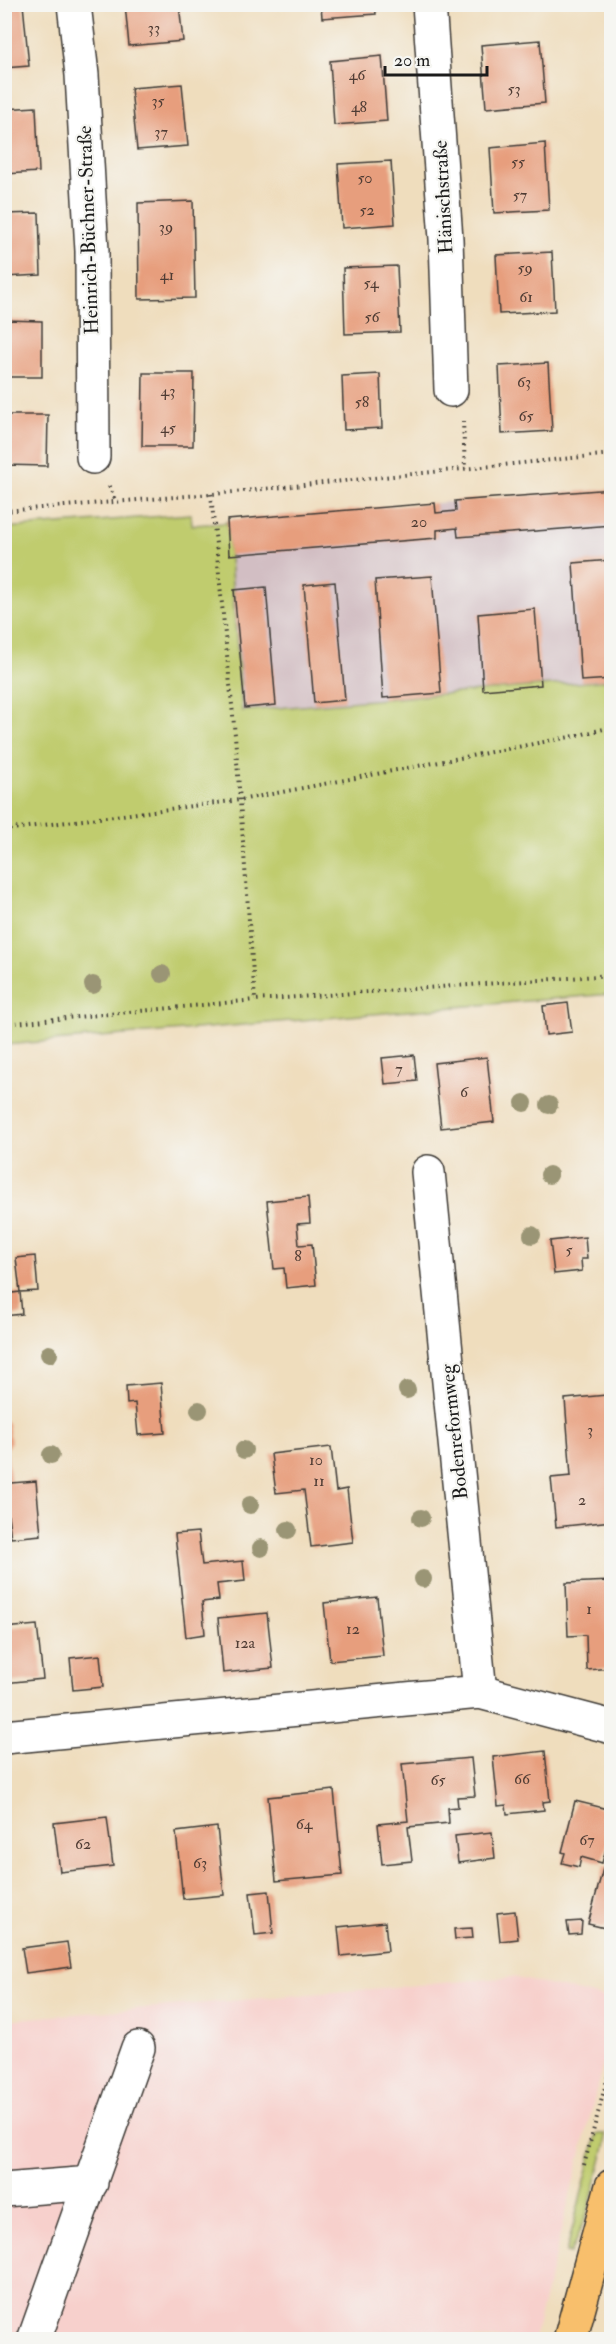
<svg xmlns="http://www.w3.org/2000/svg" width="616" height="2344" viewBox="0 0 616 2344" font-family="'IM FELL Double Pica',serif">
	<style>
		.built { fill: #f7d0cc }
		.industrial { fill: #d2bec3 }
		.green { fill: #c0cc6e; stroke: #6e7445; stroke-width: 1.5 }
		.building { fill: #e79e7d }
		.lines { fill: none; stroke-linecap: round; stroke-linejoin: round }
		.minor-casing { stroke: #3c3934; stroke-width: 36 }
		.major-casing { stroke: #3c3934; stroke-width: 36 }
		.path { stroke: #3c3934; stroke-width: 4; stroke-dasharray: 1.5 4.5; stroke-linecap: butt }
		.minor { stroke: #fff; stroke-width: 33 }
		.major { stroke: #f8bf6c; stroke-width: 33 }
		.tree { fill: #9a9574 }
		.labels { text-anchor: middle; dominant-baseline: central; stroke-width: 4.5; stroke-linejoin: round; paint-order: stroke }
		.number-label { font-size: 16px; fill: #4f3c34 }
		.street-label { font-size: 20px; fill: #1c1c1c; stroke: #f6f6f2 }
	</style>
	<rect width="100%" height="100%" fill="#f6f6f2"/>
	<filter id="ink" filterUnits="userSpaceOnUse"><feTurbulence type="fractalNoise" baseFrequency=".0167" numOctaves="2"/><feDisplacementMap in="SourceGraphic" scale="12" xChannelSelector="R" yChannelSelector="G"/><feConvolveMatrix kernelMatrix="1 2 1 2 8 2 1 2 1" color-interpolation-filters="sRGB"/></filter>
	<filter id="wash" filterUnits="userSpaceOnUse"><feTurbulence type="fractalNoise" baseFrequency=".008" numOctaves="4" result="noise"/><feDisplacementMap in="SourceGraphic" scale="24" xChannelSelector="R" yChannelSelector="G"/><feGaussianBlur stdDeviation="1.35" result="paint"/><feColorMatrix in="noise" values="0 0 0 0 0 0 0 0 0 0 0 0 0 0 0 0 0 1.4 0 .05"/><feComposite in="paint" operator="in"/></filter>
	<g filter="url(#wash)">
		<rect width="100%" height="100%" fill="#efddbd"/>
		<path class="built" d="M513,1977L611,1999V2032L534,2339L5,2340V2020Z"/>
		<path class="industrial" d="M611,489V680L242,711L227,520Z"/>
		<path class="green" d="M191,514L192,525L226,523L227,520L242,711L611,680V994L5,1045V528Z
			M597,2134H605L606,2143L588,2211L570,2254L566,2253Z"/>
		<g id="blocks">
			<path class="building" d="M4,4H23L29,66L4,68Z
				M125,4H179L183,41L129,46Z
				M321,4H375L376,14L322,18Z
				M540,40L545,103L486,108L481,45Z
				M382,56L387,121L334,125L330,61Z
				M182,84L188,146L137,150L131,88Z
				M36,107L39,172L4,174V109Z
				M545,143L549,210L494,213L490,148Z
				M391,161L395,224L342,228L338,164Z
				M193,201L195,298L139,299L138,203Z
				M39,213L41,275L4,277V214Z
				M552,252L555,311L499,314L496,255Z
				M397,266L400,332L345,334L343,268Z
				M4,320L42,321V377H4Z
				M548,363L552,431L502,434L499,366Z
				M143,373H194L193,446H142Z
				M380,374L382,428L344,430L342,376Z
				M4,415H48L47,466L4,465Z
				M612,489V525L458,537L457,528L437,530V538L229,555L227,520L435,503L436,513L456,511L455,501Z
				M612,560V679L581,681L573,563Z
				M432,576L441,693L383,698L375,580Z
				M335,582L345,700L314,703L304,585Z
				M266,587L276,705L245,708L234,590Z
				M535,609L541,685L483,690L478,614Z
				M568,1003L572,1032L546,1035L543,1006Z
				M414,1055L417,1081L385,1084L382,1058Z
				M487,1057L494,1122L441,1128L434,1063Z
				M308,1197L310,1223L297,1224L299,1245L312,1244L316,1285L286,1288L284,1268L274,1269L267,1201Z
				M585,1237L587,1259H581L582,1271L554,1274L550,1241Z
				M35,1256L38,1291L20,1292L22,1314L4,1316V1294L20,1292L16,1258Z
				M161,1383L165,1433L138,1435L135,1403L127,1404L126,1386Z
				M606,1395L608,1418H612V1521L556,1527L551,1478L571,1476L565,1399Z
				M4,1419L8,1423L11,1443L7,1450L11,1483L36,1481L41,1535L11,1538L4,1484Z
				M331,1447L336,1491L347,1489L353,1542L311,1547L304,1490L276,1493L271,1454Z
				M198,1532L202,1565L243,1561L245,1581L217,1584L219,1600L202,1602L205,1634L186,1637L175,1534Z
				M612,1581V1668L587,1670L586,1635L568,1636L566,1583Z
				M377,1597L383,1656L330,1661L324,1603Z
				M267,1613L273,1668L223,1673L218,1618Z
				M37,1625L43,1679L4,1683V1628Z
				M100,1655L103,1687L73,1690L70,1658Z
				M545,1751L550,1801L543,1802L544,1810L507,1814L506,1805L498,1806L493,1757Z
				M471,1758L475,1796L457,1797L458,1807L448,1808L449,1823L408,1827L412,1861L382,1864L378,1824L408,1821L402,1764Z
				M334,1790L342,1875L276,1881L268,1797Z
				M575,1801L612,1810V1828L602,1863L581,1857L579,1867L562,1863L565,1853L562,1852Z
				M107,1817L113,1866L60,1872L54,1823Z
				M217,1827L224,1895L183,1899L176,1832Z
				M492,1832L495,1858L458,1863L455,1836Z
				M604,1865L612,1867V1925L606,1924L605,1928L588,1924Z
				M269,1891L273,1933L255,1935L250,1893Z
				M515,1911L518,1939L500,1941L497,1913Z
				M582,1921L581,1934L569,1935L567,1922Z
				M385,1922L388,1951L341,1956L338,1927Z
				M472,1928L473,1938L455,1939L454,1929Z
				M67,1942L71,1967L26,1973L22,1948Z"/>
		</g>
	</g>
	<g filter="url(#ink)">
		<use href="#blocks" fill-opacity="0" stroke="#3c3934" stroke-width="1.5"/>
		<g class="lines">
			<g class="minor-casing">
				<path id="minor" d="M74,4L82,75L92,251L93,457
					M429,4L446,239L451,390
					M428,1172L480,1692
					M4,1737L480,1692L612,1727
					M4,2190L91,2183
					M34,2340L138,2048"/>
			</g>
			<g class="major-casing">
				<path id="major" d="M570,2340L612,2186"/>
			</g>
			<path class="path" d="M463,421L465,469
				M109,486L116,502
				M211,494L235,735L255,1000L612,975
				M4,511L224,493L612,454
				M4,830L240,800L575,736L612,727
				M4,1024L255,1000
				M584,2165L612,2061"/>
			<use href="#minor" class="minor"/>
			<use href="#major" class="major"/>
		</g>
		<g class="tree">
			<circle cx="162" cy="974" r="9"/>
			<circle cx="93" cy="985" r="9"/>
			<circle cx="524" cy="1103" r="9"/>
			<circle cx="549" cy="1105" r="9"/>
			<circle cx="549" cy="1175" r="9"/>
			<circle cx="532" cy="1235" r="9"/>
			<circle cx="49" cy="1354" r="9"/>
			<circle cx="407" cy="1390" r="9"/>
			<circle cx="199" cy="1410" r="9"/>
			<circle cx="244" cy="1450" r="9"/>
			<circle cx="51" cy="1455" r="9"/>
			<circle cx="250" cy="1505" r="9"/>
			<circle cx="421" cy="1518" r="9"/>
			<circle cx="288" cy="1530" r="9"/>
			<circle cx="261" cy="1548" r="9"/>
			<circle cx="423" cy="1579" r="9"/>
		</g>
	</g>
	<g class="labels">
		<g class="number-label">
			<text x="154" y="28">33</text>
			<text x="357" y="75">46</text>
			<text x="514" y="89">53</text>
			<text x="158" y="101">35</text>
			<text x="359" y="107">48</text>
			<text x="161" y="132">37</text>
			<text x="518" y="162">55</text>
			<text x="365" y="178">50</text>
			<text x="520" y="195">57</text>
			<text x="367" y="210">52</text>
			<text x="166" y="227">39</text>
			<text x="525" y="268">59</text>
			<text x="167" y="275">41</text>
			<text x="371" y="283">54</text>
			<text x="526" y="297">61</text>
			<text x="372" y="317">56</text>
			<text x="524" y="382">63</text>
			<text x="168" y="391">43</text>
			<text x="362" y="402">58</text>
			<text x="526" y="416">65</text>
			<text x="168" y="428">45</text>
			<text x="419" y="522">20</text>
			<text x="399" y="1069">7</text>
			<text x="464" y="1092">6</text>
			<text x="569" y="1250">5</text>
			<text x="298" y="1256">8</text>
			<text x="590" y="1430">3</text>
			<text x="316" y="1460">10</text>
			<text x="319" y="1481">11</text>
			<text x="582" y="1500">2</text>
			<text x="589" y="1609">1</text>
			<text x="353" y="1629">12</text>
			<text x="245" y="1643">12a</text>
			<text x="522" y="1779">66</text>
			<text x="438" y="1780">65</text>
			<text x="304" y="1824">64</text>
			<text x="587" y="1840">67</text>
			<text x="83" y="1844">62</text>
			<text x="200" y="1863">63</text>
		</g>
		<g class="street-label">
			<text transform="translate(443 197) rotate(-93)">Hänischstraße</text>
			<text transform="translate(88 230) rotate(-92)">Heinrich-Büchner-Straße</text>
			<text transform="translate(454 1432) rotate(-96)">Bodenreformweg</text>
		</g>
	</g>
	<rect width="616" height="2344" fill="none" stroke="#f6f6f2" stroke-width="24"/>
	<path d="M385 66v9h102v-9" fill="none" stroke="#1c1c1c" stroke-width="3"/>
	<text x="394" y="66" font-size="18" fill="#1c1c1c" stroke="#f6f6f2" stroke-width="4.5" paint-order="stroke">20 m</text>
</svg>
